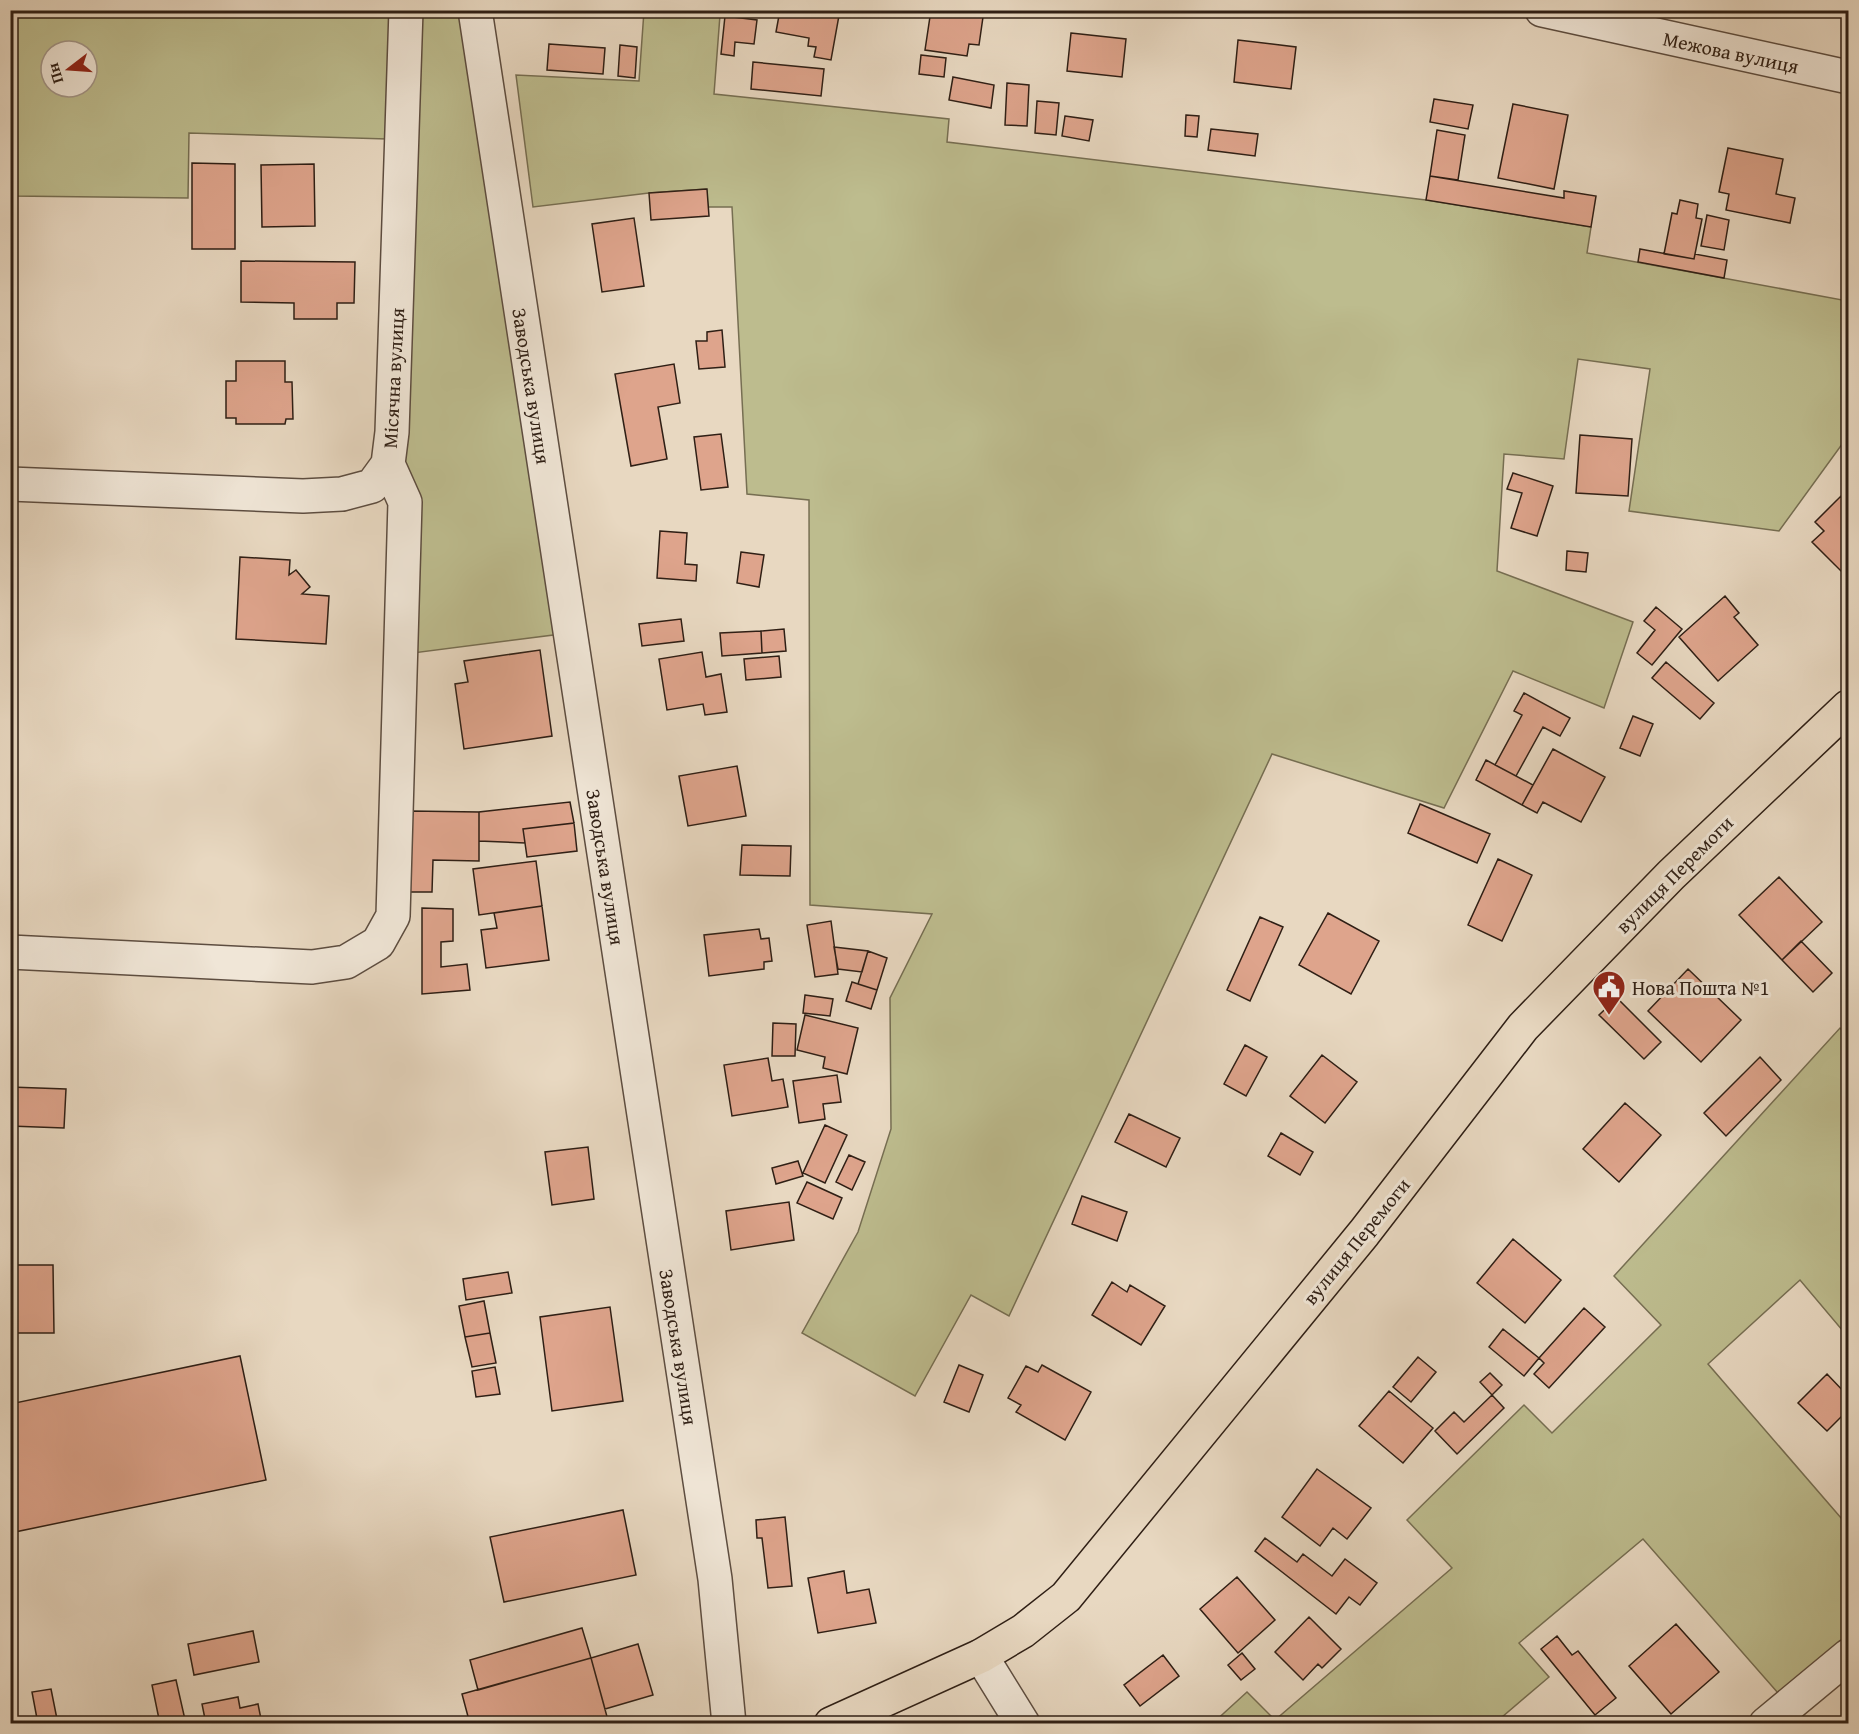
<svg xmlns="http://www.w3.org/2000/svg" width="1859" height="1734" viewBox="0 0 1859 1734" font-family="'Gentium Book Plus',serif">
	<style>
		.green { fill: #bdbc8e; stroke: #766e52; stroke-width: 1.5; fill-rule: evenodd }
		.building { fill: #dea48c; stroke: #2f1f15; stroke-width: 1.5 }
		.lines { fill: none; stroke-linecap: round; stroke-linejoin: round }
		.minor-casing { stroke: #5d4d40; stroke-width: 36 }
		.major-casing { stroke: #2f1f15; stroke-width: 36 }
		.minor { stroke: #f0e6d7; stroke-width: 33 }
		.major { stroke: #e8d8c1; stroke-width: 33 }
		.labels { text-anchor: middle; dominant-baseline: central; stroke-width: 6; stroke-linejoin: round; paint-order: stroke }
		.street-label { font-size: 20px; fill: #2f1f15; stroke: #f0e6d7 }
		.poi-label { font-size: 20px; fill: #2f1f15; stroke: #f0e6d7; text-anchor: start }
	</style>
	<rect width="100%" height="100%" fill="#e8d8c1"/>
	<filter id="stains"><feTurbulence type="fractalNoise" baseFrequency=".00333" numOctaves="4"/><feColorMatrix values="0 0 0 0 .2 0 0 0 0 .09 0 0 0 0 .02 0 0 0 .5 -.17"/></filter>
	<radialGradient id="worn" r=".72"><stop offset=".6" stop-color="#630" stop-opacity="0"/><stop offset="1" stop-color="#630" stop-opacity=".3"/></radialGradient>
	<path class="green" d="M11,11H393L387,139L189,133L188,198L11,196ZM51,51H87V87H51Z
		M419,11H465L561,634L413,653L402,468Z
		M644,11H676L720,15L714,94L949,119L947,142L1426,200L1591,227L1587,253L1848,301V436L1779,531L1629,511L1650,369L1578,359L1564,459L1504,454L1497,571L1633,622L1604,708L1513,671L1444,808L1272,754L1009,1316L971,1295L915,1396L802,1333L858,1232L891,1129L890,998L932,914L810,905L809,500L747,494L732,207H708L706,189L649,193L533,207L516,75L639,81Z
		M1840,1028L1848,1037V1337L1800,1280L1708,1364L1848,1526V1635L1778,1693L1643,1539L1519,1643L1549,1677L1495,1723L1212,1724L1247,1692L1275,1720L1452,1568L1407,1520L1524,1405L1552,1433L1661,1325L1614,1276Z"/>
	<path class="building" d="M780,10H840L831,60L814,57L816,47L808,46L809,38L776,32Z
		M931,10H984L979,45L969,44L967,56L925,50Z
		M725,16L757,20L754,44L735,42L734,56L721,54Z
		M1071,33L1126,39L1122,77L1067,71Z
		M1238,40L1296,47L1291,89L1234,82Z
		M549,44L605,48L603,74L547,70Z
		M620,45L637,47L635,78L618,76Z
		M921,55L946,58L944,77L919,74Z
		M753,62L824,69L821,96L751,89Z
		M953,77L994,85L991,108L949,100Z
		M1007,83L1029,85L1027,126L1005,125Z
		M1434,99L1473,105L1468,129L1430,122Z
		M1037,101L1059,103L1056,135L1035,133Z
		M1513,104L1568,115L1554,189L1498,178Z
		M1186,115L1199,116L1197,137L1185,136Z
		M1065,116L1093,120L1089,141L1062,136Z
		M1211,129L1258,134L1255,156L1208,150Z
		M1437,130L1465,135L1458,180L1430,176Z
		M1728,148L1783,159L1776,194L1795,198L1790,223L1726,210L1729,194L1719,192Z
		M192,163L235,164V249H192Z
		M314,164L315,226L262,227L261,165Z
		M1430,176L1564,198V191L1596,196L1591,227L1426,200Z
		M707,189L709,216L651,220L649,193Z
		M1680,200L1698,204L1696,218L1702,219L1694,259L1664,254L1672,213L1677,214Z
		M1707,215L1729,220L1724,250L1701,246Z
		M634,218L644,286L602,292L592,224Z
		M1640,249L1694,259L1695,254L1727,260L1724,278L1638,262Z
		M241,261L355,262L354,303H337V319H294V303L241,302Z
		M1848,261V287L1845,286Z
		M722,330L725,367L699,369L696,341H707V332Z
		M236,361H285V382H292L293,419H286L285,424H236V418H226V381H236Z
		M674,364L680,403L658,407L667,459L631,466L615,374Z
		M721,434L728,487L701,490L694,437Z
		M1580,435L1632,439L1628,496L1576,493Z
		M1513,473L1553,486L1537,536L1511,528L1522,493L1507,489Z
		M1841,496L1848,504V563L1841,571L1812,542L1824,531L1815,522Z
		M660,531L687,533L685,564L697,565L696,581L657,578Z
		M1567,551L1588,553L1586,572L1566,570Z
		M741,552L764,555L759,587L737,583Z
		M240,557L290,560L289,575L296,570L310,587L302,594L329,596L326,644L236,639Z
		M1725,596L1739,613L1734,617L1758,645L1718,681L1679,637Z
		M1656,607L1682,629L1652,665L1637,653L1655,630L1644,621Z
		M681,619L684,641L642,646L639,624Z
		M784,629L786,651L762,653L761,631Z
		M761,631L762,653L722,656L720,633Z
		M540,650L552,736L464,749L455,684L468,682L464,661Z
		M702,652L706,677L721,674L727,712L705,715L703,704L667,710L659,659Z
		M779,656L781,677L746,680L744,659Z
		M1666,662L1714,703L1700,719L1652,678Z
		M1524,693L1570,718L1560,736L1543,727L1516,776L1495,765L1522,715L1514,711Z
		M1633,716L1653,724L1640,756L1620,748Z
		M1553,749L1605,777L1581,822L1543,802L1537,813L1522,805Z
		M1486,760L1533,785L1522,805L1476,780Z
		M737,766L746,816L688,826L679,776Z
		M570,802L574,823L523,829L525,843L479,841V812Z
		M1420,804L1490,834L1477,863L1408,833Z
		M410,811L479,812V861L433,860L432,892H409Z
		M574,823L577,851L527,857L523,829Z
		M742,845L791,846L790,876L740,875Z
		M1498,859L1532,875L1502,941L1468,925Z
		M536,861L542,906L479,915L473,869Z
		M1779,877L1822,922L1782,960L1739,915Z
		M542,906L549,960L486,968L481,930L497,928L494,913Z
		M422,908L453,909V941L441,942V967L467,964L470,990L422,994Z
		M1328,913L1379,941L1351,994L1299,965Z
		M1260,917L1283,927L1250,1001L1227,990Z
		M831,921L838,974L815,977L807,925Z
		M759,929L761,939L769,938L772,961L764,962V969L709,976L704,935Z
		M1801,941L1832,973L1813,992L1782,960Z
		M834,947L868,951L862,972L838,969Z
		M868,951L887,958L877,990L858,984Z
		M1688,969L1741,1020L1701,1062L1648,1011Z
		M852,982L877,990L871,1009L846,1001Z
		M805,995L833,999L830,1016L803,1013Z
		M1617,998L1661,1042L1644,1059L1599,1015Z
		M805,1015L858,1028L847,1074L823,1068L825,1057L797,1050Z
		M773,1023L796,1024L795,1056H772Z
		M1245,1045L1267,1057L1246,1096L1224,1084Z
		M1322,1055L1357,1082L1325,1123L1290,1096Z
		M1760,1057L1781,1080L1726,1136L1704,1113Z
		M768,1058L772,1081L783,1079L788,1107L732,1116L724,1065Z
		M837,1075L841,1102L823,1104L825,1119L799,1123L793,1081Z
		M10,1087L66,1089L64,1128L10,1126Z
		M1625,1103L1661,1135L1619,1182L1583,1149Z
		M1129,1114L1180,1138L1166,1167L1115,1142Z
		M825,1125L847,1135L825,1183L803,1173Z
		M1281,1133L1313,1152L1300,1175L1268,1156Z
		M588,1147L594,1199L552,1205L545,1152Z
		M849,1155L865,1162L852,1190L836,1182Z
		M798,1161L803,1176L776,1184L772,1168Z
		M807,1182L842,1198L833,1219L797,1203Z
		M1082,1196L1127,1212L1117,1241L1072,1224Z
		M789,1202L794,1240L731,1250L726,1211Z
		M1513,1239L1561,1280L1525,1323L1477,1283Z
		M10,1265H53L54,1333H10Z
		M508,1272L512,1293L466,1300L463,1279Z
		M1112,1282L1127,1292L1130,1285L1165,1306L1141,1345L1092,1315Z
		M484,1301L490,1333L465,1337L459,1306Z
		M610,1307L623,1401L552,1411L540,1317Z
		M1584,1308L1605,1327L1549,1388L1534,1374L1544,1363L1539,1358Z
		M1503,1329L1539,1358L1524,1376L1489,1347Z
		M490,1333L496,1363L472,1367L465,1337Z
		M240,1356L266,1480L10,1533V1404Z
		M1418,1357L1436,1372L1411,1402L1393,1387Z
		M959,1365L983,1375L969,1412L944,1402Z
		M1042,1365L1091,1392L1065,1440L1016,1412L1021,1405L1008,1398L1026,1366L1038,1372Z
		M495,1367L500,1394L476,1397L472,1371Z
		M1490,1373L1502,1385L1492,1395L1480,1382Z
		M1827,1374L1848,1396V1410L1827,1431L1798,1403Z
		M1389,1391L1433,1428L1403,1463L1359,1426Z
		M1492,1395L1504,1408L1457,1454L1435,1431L1454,1412L1464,1422Z
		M1317,1469L1371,1508L1347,1539L1333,1528L1320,1546L1282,1517Z
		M623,1510L636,1575L504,1602L490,1537Z
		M785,1517L792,1586L768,1588L762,1538H757L756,1520Z
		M1265,1538L1297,1562L1303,1554L1332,1576L1345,1559L1377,1583L1360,1605L1349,1597L1336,1614L1255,1551Z
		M844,1571L847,1593L869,1589L876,1623L818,1633L808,1578Z
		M1237,1577L1275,1620L1238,1653L1200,1609Z
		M1309,1617L1341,1649L1322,1668L1318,1664L1303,1680L1275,1652Z
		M1676,1624L1719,1672L1671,1714L1629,1666Z
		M582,1628L591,1658L478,1690L470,1660Z
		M253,1631L259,1662L194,1675L188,1644Z
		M1557,1636L1572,1655L1578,1651L1616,1698L1595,1715L1541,1649Z
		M638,1644L653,1695L605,1709L591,1658Z
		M1242,1653L1255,1669L1241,1680L1228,1665Z
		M1163,1655L1179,1676L1140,1706L1124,1685Z
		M591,1658L609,1724H470L462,1694Z
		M176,1680L186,1724H160L152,1685Z
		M51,1689L58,1724H38L32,1692Z
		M238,1697L240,1708L258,1704L262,1724H206L202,1704Z"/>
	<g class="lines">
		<g class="minor-casing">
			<path id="minor" d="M475,10L715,1579L729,1724
				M1542,10L1848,77
				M10,484L303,496L342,494L372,486L388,464L392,432L406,10
				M10,952L312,967L346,962L378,943L393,916L405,502L388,464
				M981,1656L1023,1724
				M1766,1724L1848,1656"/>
		</g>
		<g class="major-casing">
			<path id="major" d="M831,1724L981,1656L1023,1631L1066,1597L1364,1233L1523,1027L1671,875L1848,707"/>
		</g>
		<use href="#minor" class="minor"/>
		<use href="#major" class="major"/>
	</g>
	<defs>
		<g id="civic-pin" transform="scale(1.725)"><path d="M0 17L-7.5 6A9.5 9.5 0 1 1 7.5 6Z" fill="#8f2418" stroke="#f0e6d7"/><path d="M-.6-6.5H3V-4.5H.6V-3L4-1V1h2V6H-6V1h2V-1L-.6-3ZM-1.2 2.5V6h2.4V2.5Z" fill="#fff"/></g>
	</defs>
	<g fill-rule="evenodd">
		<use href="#civic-pin" x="1609" y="987"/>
	</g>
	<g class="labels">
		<g class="street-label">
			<text transform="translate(1731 52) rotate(12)">Межова вулиця</text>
			<text transform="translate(393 378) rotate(-87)">Місячна вулиця</text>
			<text transform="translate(532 386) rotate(81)">Заводська вулиця</text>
			<text transform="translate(606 867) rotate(81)">Заводська вулиця</text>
			<text transform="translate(1674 874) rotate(-45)">вулиця Перемоги</text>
			<text transform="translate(1356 1241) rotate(-51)">вулиця Перемоги</text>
			<text transform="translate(679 1347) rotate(81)">Заводська вулиця</text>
		</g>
		<g class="poi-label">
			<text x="1632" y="987">Нова Пошта №1</text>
		</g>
	</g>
	<rect width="1859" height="1734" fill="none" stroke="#e8d8c1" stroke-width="36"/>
	<rect x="12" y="12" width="1835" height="1710" fill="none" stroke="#2f1f15" stroke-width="3"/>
	<rect x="18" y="18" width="1823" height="1698" fill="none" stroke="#2f1f15" stroke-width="1.5"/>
	<g transform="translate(69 69) rotate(253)"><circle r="28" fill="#f0e6d7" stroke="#a39689" stroke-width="1.5"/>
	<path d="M0-4.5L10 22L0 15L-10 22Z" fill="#8f2418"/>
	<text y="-9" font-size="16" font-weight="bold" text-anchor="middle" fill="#2f1f15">Пн</text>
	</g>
	<rect width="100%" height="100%" filter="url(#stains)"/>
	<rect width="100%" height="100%" fill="url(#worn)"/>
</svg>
